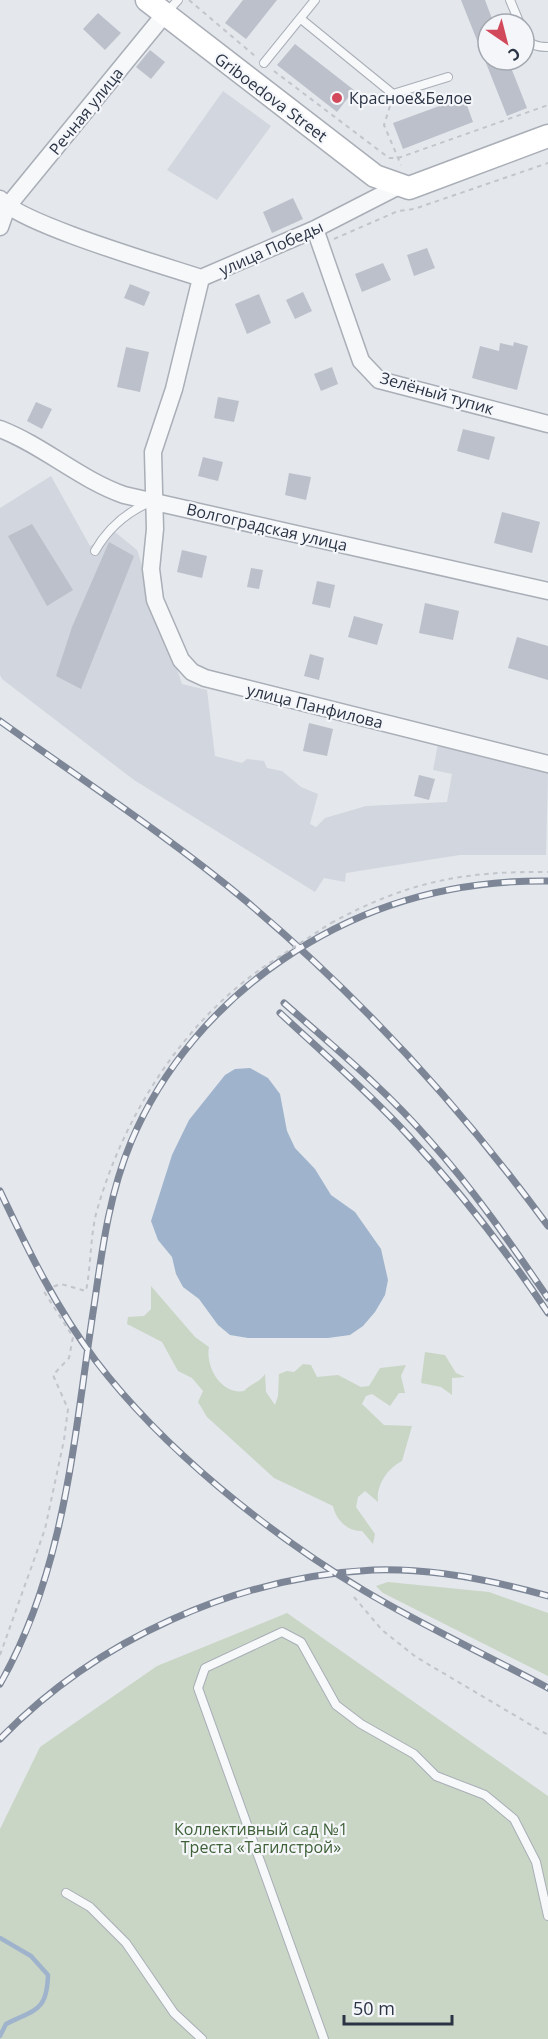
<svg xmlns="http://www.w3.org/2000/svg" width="548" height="2039" viewBox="0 0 548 2039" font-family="'Open Sans',sans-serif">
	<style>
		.built { fill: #d2d6de }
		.green { fill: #c9d6c5 }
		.water { fill: #9fb4cc }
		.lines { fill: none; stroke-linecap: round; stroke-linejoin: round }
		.stream { stroke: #9fb4cc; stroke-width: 4.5 }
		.building { fill: #bbc0ca }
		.lane-casing { stroke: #a9aeb7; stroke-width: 10 }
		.street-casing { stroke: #a9aeb7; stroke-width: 19 }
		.secondary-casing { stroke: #a9aeb7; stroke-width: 25 }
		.path { stroke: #c2c5cb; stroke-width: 2; stroke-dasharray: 4.5 4.5; stroke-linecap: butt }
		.lane { stroke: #f7f8fa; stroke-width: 8 }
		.street { stroke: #f7f8fa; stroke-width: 16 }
		.secondary { stroke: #fff; stroke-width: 22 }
		.rail-casing { stroke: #7d8696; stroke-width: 7 }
		.rail { stroke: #f4f6f9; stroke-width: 4.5; stroke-dasharray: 14; stroke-linecap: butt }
		.path-bridge { stroke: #c2c5cb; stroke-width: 2; stroke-dasharray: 4.5 4.5; stroke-linecap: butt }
		.poi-dot { fill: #d1495b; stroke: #f4f6f9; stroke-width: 2 }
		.labels { text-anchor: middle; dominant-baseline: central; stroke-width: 4.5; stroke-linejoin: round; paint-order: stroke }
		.street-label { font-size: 16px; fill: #2b3445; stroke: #f4f6f9 }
		.poi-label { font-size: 16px; fill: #2b3445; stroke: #f4f6f9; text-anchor: start }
		.park-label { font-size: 16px; fill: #3f6138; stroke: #f4f6f9 }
	</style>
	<rect width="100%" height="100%" fill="#e4e7ec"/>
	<path class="built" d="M223,91L271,126L217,200L167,170Z
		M51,476L90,546L115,532L137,550L182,684L207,690L215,756L242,763L247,759L264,761L267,768L282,771L301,787L318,794L310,824L316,827L325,818L366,806L447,802L452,774L433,770L438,744L548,773L546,855H460L346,873L345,882L324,878L315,892L134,780L2,679L0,675V508Z"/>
	<path class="green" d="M151,1286L195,1337L209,1347C205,1367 222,1395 244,1391C251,1383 259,1383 265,1374L266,1392L275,1405L278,1396L279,1374L287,1371L294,1372L303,1364L311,1365L317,1377L338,1375L361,1387L369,1386L380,1368L406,1365L401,1376L405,1393H399L390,1406L372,1394L366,1396L362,1404L384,1425L412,1426L402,1461C387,1469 376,1485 378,1502L365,1491L358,1497L356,1507L375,1534L373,1544L362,1531C347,1531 336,1520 333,1506L274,1478L207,1417L198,1402L203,1391L192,1378L178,1371L162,1342L127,1324L128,1317L144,1316L151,1309Z
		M425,1352L445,1355L456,1373L465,1377L452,1378V1395L441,1387L421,1383Z
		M388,1582L489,1592L548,1613V1676L383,1593L376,1586Z
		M287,1613L548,1796V2039H0V1829L40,1747L157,1666Z"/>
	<path class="water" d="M250,1068L268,1078L280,1094L287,1131L295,1148L315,1169L331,1195L355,1212L381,1249L388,1280L385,1295L375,1312L363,1326L350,1335L328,1338H248L230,1335L218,1325L199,1299L183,1287L176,1274L172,1257L158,1240L151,1221L172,1155L189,1120L225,1075L235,1069Z"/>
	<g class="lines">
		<path class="stream" d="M0,1938L31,1956L48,1975C47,2012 35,2009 6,2024L0,2036"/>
	</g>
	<path class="building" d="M243,0H277L246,39L225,23Z
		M461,0H485L494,24H488V60H508L527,108L507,116Z
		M98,13L121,33L105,50L83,29Z
		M295,44L354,90L337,112L277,65Z
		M150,50L165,62L151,79L136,67Z
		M464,97L473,122L403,149L393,123Z
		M293,198L303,219L272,233L263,212Z
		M427,248L435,268L414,276L407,255Z
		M383,263L391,280L362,292L355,274Z
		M130,284L150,292L144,306L124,298Z
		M303,292L312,311L295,319L286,300Z
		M259,294L271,323L247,334L235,304Z
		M514,342L528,346L517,390L472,378L480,346L499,351L500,343L513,346Z
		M126,347L149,352L140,392L117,387Z
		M332,367L338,384L321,391L314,374Z
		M218,397L239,401L234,422L214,418Z
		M36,402L52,409L42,429L27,421Z
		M463,429L495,437L489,460L457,451Z
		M203,457L223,462L218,481L198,476Z
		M289,473L311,477L306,500L285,495Z
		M502,512L540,522L532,553L494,543Z
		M32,524L73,590L47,606L8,536Z
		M109,542L134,556L81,689L56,676L72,627Z
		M182,550L207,556L202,578L177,572Z
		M251,568L263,570L259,589L247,587Z
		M317,581L335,585L330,608L312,604Z
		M425,603L459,611L453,640L419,633Z
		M354,616L383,624L377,645L348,637Z
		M517,637L548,646V680L508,668Z
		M310,654L324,658L319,680L304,676Z
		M309,723L333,729L327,756L303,751Z
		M419,775L435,779L429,800L414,796Z"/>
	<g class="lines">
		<g class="lane-casing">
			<path id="lane" d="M510,0L520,24
				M166,13L178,0
				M301,19L393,94L448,77
				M524,34C529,45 537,47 548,47
				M264,63L315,0
				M95,551C108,528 125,513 150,502
				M66,1893L90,1907L126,1943L174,2013L202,2039
				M324,2039L198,1688L205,1668L282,1632L301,1642L336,1705L361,1724L414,1754L436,1776L485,1795L514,1819L536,1862L548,1916"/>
		</g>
		<g class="street-casing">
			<path id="street" d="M399,186L315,229L201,278L174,389L153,452L155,529L151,569L155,600L181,660L192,672L205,678L548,764
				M0,199C21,224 162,265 201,278
				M0,227L7,207L164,15
				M315,229L361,361L379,380L548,424
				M0,429C44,446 79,479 124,495L548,591"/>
		</g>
		<g class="secondary-casing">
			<path id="secondary" d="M147,0L375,176L409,188L548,136"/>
		</g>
		<path class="path" d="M189,0L255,56
			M274,71L389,158H398L548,105
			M390,106L384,125L401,165
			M334,239L398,211L414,209L548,163
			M331,923C407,882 462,871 548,872
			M354,1597L382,1630L416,1657L548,1735
			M0,1655L45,1529L64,1440L68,1409L53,1375L69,1358L73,1337L43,1290L61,1284L86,1291C91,1266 90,1240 96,1214C122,1119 180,1026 262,968"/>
		<use href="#lane" class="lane"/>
		<use href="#street" class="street"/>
		<use href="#secondary" class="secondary"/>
		<g class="rail-casing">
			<path id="rail" d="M0,721C82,780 168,836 246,901C360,997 460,1106 548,1226
				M284,1003C334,1047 386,1090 430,1141C474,1190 511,1244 548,1298
				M280,1013C323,1053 367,1091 406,1133C458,1189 506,1250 548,1313
				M0,1191C28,1250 56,1308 96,1361C164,1450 267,1532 363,1590C423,1626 487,1655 548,1688
				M0,1684C66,1569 74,1435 94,1306C102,1251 109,1194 131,1142C162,1068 216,1005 282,960C362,905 451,880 548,881
				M0,1739C96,1640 235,1577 373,1570C432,1568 492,1580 548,1596"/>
		</g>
		<use href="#rail" class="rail"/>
		<path class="path-bridge" d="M262,968L331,923"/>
	</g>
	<circle class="poi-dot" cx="337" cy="98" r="6"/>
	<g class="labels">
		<g class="street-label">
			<text transform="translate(271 97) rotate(37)">Griboedova Street</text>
			<text transform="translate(86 111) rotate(-51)">Речная улица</text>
			<text transform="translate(271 248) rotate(-24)">улица Победы</text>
			<text transform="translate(437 393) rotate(16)">Зелёный тупик</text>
			<text transform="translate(267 527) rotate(13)">Волгоградская улица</text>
			<text transform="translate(315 706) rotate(14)">улица Панфилова</text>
		</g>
		<g class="poi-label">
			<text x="349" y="98">Красное&amp;Белое</text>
		</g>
		<g class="park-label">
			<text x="261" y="1829">Коллективный сад №1<tspan x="261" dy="18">Треста «Тагилстрой»</tspan></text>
		</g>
	</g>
	<g transform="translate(506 42) rotate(145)"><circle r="28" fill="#f4f6f9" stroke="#a4a8b1" stroke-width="1.5"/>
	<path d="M0-4.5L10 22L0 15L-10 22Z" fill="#d1495b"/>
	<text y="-9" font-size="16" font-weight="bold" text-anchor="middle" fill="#2b3445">С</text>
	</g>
	<path d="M344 2015v9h108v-9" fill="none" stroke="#2b3445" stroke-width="3"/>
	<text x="353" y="2015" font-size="18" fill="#2b3445" stroke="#f4f6f9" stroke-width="4.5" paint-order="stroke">50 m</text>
</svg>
